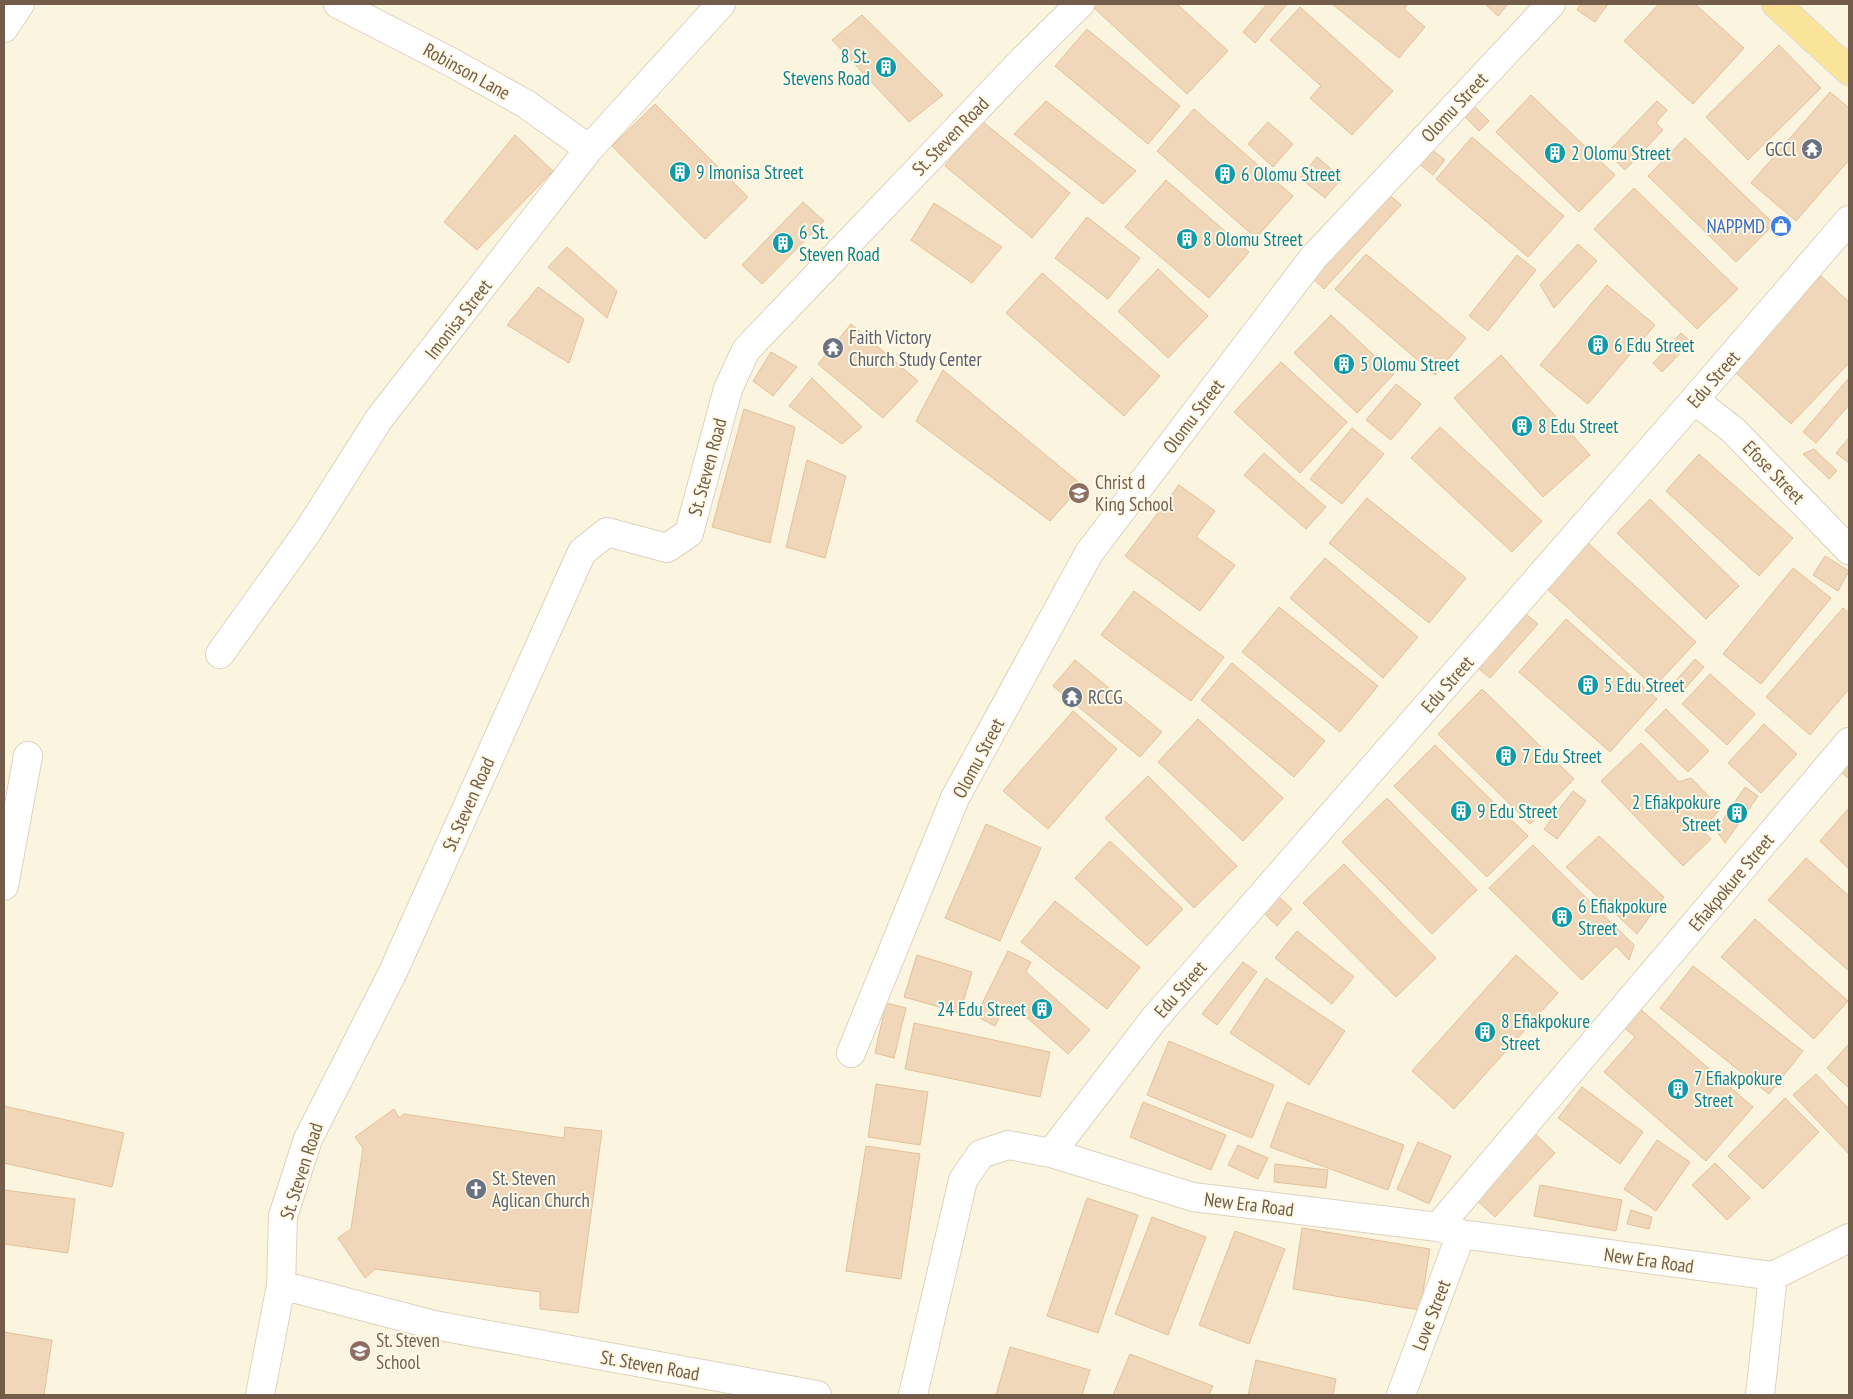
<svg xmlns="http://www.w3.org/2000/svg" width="1853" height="1399" viewBox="0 0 1853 1399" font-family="'PT Sans Narrow',sans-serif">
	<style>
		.building { fill: #f0d7b9; stroke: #e2c19a }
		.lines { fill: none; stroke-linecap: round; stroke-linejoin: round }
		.minor-casing { stroke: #dfd2bd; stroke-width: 30 }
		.major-casing { stroke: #e0dbd7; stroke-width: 30 }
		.minor { stroke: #fff; stroke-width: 28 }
		.major { stroke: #f9e49a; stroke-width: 28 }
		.labels { text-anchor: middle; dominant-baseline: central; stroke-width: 4; stroke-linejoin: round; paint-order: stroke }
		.culture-label { font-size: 19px; fill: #0d838f; stroke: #fff9e6; text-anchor: start }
		.street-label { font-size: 19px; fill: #715d49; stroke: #fff9e6 }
		.worship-label { font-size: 19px; fill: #5b616d; stroke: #fff9e6; text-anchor: start }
		.shop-label { font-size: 19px; fill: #366cbe; stroke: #fff9e6; text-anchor: end }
		.education-label { font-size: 19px; fill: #785e54; stroke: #fff9e6; text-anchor: start }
	</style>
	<rect width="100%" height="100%" fill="#fbf5e0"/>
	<path class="building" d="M1094,4H1177L1228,51L1187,94L1092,6Z
		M1267,4H1287L1255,43L1243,32Z
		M1332,4H1408L1404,9L1425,27L1399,58Z
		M1485,4H1508L1498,16Z
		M1581,4H1608L1595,22L1577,10Z
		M1659,4H1695L1744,48L1693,104L1624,41Z
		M1300,7L1393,91L1352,135L1310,98L1321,86L1270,40Z
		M862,15L943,95L909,122L832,40Z
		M1087,29L1180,106L1148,144L1055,66Z
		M1779,45L1821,88L1748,160L1706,117Z
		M1830,92L1849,108V160L1796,221L1751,183Z
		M1531,95L1615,175L1579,212L1496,132Z
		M1046,101L1136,171L1103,204L1014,134Z
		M1657,101L1667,110L1656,123L1663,130L1625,170L1607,153Z
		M655,104L748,197L705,239L612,146Z
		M1473,105L1489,121L1479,131L1463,115Z
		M1194,109L1293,196L1256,238L1157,151Z
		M982,121L1070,193L1032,238L945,166Z
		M1268,122L1293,144L1273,167L1248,144Z
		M515,135L553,171L477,250L444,222Z
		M1472,137L1564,216L1528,257L1436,179Z
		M1685,138L1774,224L1736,262L1648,176Z
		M1428,147L1445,160L1433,175L1416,161Z
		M1317,157L1342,178L1325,198L1300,178Z
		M1166,180L1249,252L1209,298L1125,227Z
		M1634,188L1738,289L1697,329L1594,229Z
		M1386,192L1401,205L1324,289L1309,275Z
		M803,202L824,221L762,284L742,265Z
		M934,203L1002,247L972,283L911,240Z
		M1087,217L1140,258L1108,299L1055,258Z
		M1578,244L1597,261L1554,308L1540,285Z
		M567,247L617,291L607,318L548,267Z
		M1366,254L1466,338L1435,375L1335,289Z
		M1517,255L1536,270L1488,331L1469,316Z
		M1158,269L1208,316L1168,358L1118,311Z
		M1042,273L1160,376L1124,416L1006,313Z
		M1821,276L1849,302V363L1791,424L1733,370Z
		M1607,285L1655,325L1588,404L1540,365Z
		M538,287L584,319L569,363L507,325Z
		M1331,315L1394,374L1357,413L1294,353Z
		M851,324L918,381L883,418L818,364Z
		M1681,333L1691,342L1662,372L1653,363Z
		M771,352L797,367L773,396L753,381Z
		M1501,355L1590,455L1543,497L1454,398Z
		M1281,362L1347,422L1300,473L1234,412Z
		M943,370L1082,485L1050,521L916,421Z
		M812,378L862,427L842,444L789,406Z
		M1849,378V405L1816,443L1803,432Z
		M1396,384L1421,404L1391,440L1366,420Z
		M744,409L795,427L770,543L712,527Z
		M1440,427L1542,521L1512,552L1411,458Z
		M1352,428L1384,454L1342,504L1310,479Z
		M1849,438V463L1836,453Z
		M1814,449L1837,471L1829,479L1803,454Z
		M1264,453L1326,507L1306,529L1244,475Z
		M1699,454L1793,538L1759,576L1666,491Z
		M807,460L846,476L825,558L786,547Z
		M1179,485L1215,511L1196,537L1235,565L1200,611L1125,556Z
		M1367,498L1466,578L1429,623L1329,543Z
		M1650,499L1739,586L1706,619L1617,533Z
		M1587,542L1696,642L1654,687L1545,587Z
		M1825,556L1849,571L1838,591L1813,575Z
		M1325,558L1418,637L1383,678L1290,598Z
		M1793,568L1831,598L1761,684L1723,654Z
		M1134,591L1224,657L1191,701L1101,635Z
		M1279,607L1378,686L1340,732L1242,652Z
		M1843,608L1849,613V689L1810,735L1766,697Z
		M1521,610L1538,624L1490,678L1473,664Z
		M1566,619L1657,699L1610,752L1519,672Z
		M1695,659L1704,667L1682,692L1673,684Z
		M1075,660L1162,732L1140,757L1053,686Z
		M1232,663L1325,741L1294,777L1201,700Z
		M1710,674L1755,714L1727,745L1682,704Z
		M1482,689L1574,779L1530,824L1438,734Z
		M1666,709L1709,751L1688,772L1645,730Z
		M1073,711L1117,749L1048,829L1003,791Z
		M1198,719L1283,798L1243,841L1158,762Z
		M1764,724L1797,754L1761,793L1728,763Z
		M1641,743L1679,782L1691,778L1721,809L1701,829L1711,839L1683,866L1601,781Z
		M1435,745L1528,836L1487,877L1394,786Z
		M1849,760V779L1840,771Z
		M1148,776L1237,866L1194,908L1105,818Z
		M1745,787L1758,796L1725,843L1716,830Z
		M1573,791L1586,801L1557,839L1544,829Z
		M1387,798L1477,890L1432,934L1342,842Z
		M1849,808V869L1820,841Z
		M986,824L1041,848L1000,941L945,918Z
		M1599,836L1664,897L1637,934L1566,867Z
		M1110,841L1183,909L1147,946L1075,878Z
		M1533,845L1634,945L1629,960L1616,946L1582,980L1489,888Z
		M1806,858L1849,896V971L1768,900Z
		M1344,864L1436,958L1396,997L1303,903Z
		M1277,895L1292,909L1277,926L1262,911Z
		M1055,901L1140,967L1107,1009L1021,942Z
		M1755,919L1848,1001L1814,1039L1721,957Z
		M1297,931L1354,977L1332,1004L1275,958Z
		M1008,951L1031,962L1026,972L1090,1030L1068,1054L1008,1001L995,1026L976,1016Z
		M917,955L972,972L960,1013L904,997Z
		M1516,955L1558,993L1454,1109L1412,1071Z
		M1243,962L1257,972L1217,1025L1202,1014Z
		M1693,966L1803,1051L1769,1094L1660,1008Z
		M1266,978L1345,1031L1309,1085L1230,1033Z
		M886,1003L906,1008L894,1058L875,1053Z
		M1638,1007L1753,1107L1706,1161L1604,1072L1635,1037L1621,1025Z
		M914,1023L1050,1052L1040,1097L905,1069Z
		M1169,1041L1274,1085L1252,1138L1147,1095Z
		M1849,1044V1088L1827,1068Z
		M1816,1074L1849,1109V1154L1793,1095Z
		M876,1084L928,1092L920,1145L868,1137Z
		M1582,1087L1643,1132L1620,1164L1558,1118Z
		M1785,1098L1819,1132L1763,1189L1728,1156Z
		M1143,1102L1226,1135L1211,1170L1130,1137Z
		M1287,1102L1404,1145L1388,1190L1270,1147Z
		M4,1106L124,1133L112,1187L4,1163Z
		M394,1109L399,1118L404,1114L564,1138L565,1127L602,1131L578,1313L540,1309V1292L375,1269L365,1278L338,1238L351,1229L363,1148L355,1137Z
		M1533,1132L1555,1153L1495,1217L1473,1197Z
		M1657,1140L1690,1162L1656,1211L1624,1189Z
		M1418,1142L1451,1156L1429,1204L1397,1189Z
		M1238,1145L1268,1158L1258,1179L1228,1165Z
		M866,1146L920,1154L901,1279L846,1271Z
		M1715,1163L1750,1198L1727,1220L1692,1185Z
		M1275,1164L1328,1170L1326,1188L1274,1182Z
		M1540,1185L1622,1200L1616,1231L1534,1216Z
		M4,1190L75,1199L68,1253L4,1244Z
		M1087,1198L1138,1215L1098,1333L1047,1316Z
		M1631,1210L1652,1217L1649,1229L1627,1224Z
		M1152,1217L1206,1237L1168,1335L1115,1314Z
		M1302,1228L1430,1249L1420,1310L1293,1289Z
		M1235,1231L1285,1249L1249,1344L1199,1325Z
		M4,1332L52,1340L44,1395H4Z
		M1010,1347L1090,1370L1082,1395H996Z
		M1130,1354L1213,1386L1209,1395H1113Z
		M1256,1360L1336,1379L1333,1395H1248Z"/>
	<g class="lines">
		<g class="minor-casing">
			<path id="minor" d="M338,4L449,61L526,104L589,149
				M4,28L20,4
				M1694,400L1733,430L1849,550
				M220,654L308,531L379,419L589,149L721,4
				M4,886L28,756
				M851,1053L955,798L1089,553L1313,258L1551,4
				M1051,1153L1154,1019L1694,400L1849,220
				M1438,1227L1849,742
				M260,1395L281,1285
				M817,1395L434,1325L281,1285L283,1216L308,1139L392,974L582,552L607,532L667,548L689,533L728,389L746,350L1024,59L1080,4
				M913,1395L963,1180L981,1154L1008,1145L1051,1153L1193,1197L1438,1227L1461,1234L1773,1276L1849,1238
				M1401,1395L1461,1234
				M1760,1395L1773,1276"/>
		</g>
		<g class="major-casing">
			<path id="major" d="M1776,4L1849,71"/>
		</g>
		<use href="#minor" class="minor"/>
		<use href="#major" class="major"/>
	</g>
	<defs>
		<g id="building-disc" transform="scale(1.125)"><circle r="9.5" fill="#0f9aa8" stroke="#fff9e6"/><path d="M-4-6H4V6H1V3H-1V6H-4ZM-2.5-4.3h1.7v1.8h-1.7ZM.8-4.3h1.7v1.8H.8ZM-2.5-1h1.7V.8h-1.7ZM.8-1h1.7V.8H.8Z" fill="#fff"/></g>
		<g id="temple-disc" transform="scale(1.125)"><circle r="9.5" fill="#6b7280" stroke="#fff9e6"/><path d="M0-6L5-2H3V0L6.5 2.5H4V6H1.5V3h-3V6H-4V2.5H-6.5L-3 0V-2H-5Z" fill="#fff"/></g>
		<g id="shop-disc" transform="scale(1.125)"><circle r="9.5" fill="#3f7fe0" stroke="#fff9e6"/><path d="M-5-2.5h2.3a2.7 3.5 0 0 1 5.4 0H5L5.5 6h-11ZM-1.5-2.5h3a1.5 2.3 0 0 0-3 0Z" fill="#fff"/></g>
		<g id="school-disc" transform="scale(1.125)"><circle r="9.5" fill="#8d6e63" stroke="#fff9e6"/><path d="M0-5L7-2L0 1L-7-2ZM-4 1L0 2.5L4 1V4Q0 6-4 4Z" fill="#fff"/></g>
		<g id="church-disc" transform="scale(1.125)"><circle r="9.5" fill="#6b7280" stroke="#fff9e6"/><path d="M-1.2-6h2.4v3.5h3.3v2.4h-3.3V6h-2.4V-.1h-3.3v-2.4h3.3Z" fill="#fff"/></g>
	</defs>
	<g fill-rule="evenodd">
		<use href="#building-disc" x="886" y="67"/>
		<use href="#temple-disc" x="1812" y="149"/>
		<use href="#building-disc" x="1555" y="153"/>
		<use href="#building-disc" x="680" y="172"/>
		<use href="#building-disc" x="1225" y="174"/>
		<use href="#shop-disc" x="1781" y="226"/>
		<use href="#building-disc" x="1187" y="239"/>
		<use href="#building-disc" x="783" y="243"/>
		<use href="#building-disc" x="1598" y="345"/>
		<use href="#temple-disc" x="833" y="348"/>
		<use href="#building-disc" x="1344" y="364"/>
		<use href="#building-disc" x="1522" y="426"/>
		<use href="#school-disc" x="1079" y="493"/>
		<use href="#building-disc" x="1588" y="685"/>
		<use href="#temple-disc" x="1072" y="697"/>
		<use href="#building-disc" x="1506" y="756"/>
		<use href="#building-disc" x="1461" y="811"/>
		<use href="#building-disc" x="1737" y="813"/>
		<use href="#building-disc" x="1562" y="917"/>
		<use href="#building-disc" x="1042" y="1009"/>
		<use href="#building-disc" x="1485" y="1032"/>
		<use href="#building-disc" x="1678" y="1089"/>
		<use href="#church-disc" x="476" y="1189"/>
		<use href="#school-disc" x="360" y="1351"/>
	</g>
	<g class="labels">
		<g class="culture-label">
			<text x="870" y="56" text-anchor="end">8 St.<tspan x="870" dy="22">Stevens Road</tspan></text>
			<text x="1571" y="153">2 Olomu Street</text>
			<text x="696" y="172">9 Imonisa Street</text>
			<text x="1241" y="174">6 Olomu Street</text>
			<text x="799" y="232">6 St.<tspan x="799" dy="22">Steven Road</tspan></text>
			<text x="1203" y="239">8 Olomu Street</text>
			<text x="1614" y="345">6 Edu Street</text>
			<text x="1360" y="364">5 Olomu Street</text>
			<text x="1538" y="426">8 Edu Street</text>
			<text x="1604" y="685">5 Edu Street</text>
			<text x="1522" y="756">7 Edu Street</text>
			<text x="1721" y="802" text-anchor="end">2 Efiakpokure<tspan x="1721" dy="22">Street</tspan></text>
			<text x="1477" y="811">9 Edu Street</text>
			<text x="1578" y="906">6 Efiakpokure<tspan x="1578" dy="22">Street</tspan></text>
			<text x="1026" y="1009" text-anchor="end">24 Edu Street</text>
			<text x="1501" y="1021">8 Efiakpokure<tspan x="1501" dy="22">Street</tspan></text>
			<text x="1694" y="1078">7 Efiakpokure<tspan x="1694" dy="22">Street</tspan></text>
		</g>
		<g class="street-label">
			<text transform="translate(467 71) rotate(29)">Robinson Lane</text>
			<text transform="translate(1454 107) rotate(-47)">Olomu Street</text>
			<text transform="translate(950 136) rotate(-46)">St. Steven Road</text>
			<text transform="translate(458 319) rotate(-52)">Imonisa Street</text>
			<text transform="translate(1713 379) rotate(-49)">Edu Street</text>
			<text transform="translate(1193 416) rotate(-53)">Olomu Street</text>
			<text transform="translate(707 467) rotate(-75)">St. Steven Road</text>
			<text transform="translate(1774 472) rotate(46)">Efose Street</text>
			<text transform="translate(1447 684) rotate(-49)">Edu Street</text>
			<text transform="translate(978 758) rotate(-62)">Olomu Street</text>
			<text transform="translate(468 804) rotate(-66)">St. Steven Road</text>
			<text transform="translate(1731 882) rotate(-50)">Efiakpokure Street</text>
			<text transform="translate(1180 989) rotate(-49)">Edu Street</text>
			<text transform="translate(301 1171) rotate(-72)">St. Steven Road</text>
			<text transform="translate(1249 1204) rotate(7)">New Era Road</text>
			<text transform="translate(1649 1260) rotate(8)">New Era Road</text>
			<text transform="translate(1431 1315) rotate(-69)">Love Street</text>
			<text transform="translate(650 1365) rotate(10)">St. Steven Road</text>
		</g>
		<g class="worship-label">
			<text x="1796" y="149" text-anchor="end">GCCl</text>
			<text x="849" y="337">Faith Victory<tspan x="849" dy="22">Church Study Center</tspan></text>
			<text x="1088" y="697">RCCG</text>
			<text x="492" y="1178">St. Steven<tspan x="492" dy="22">Aglican Church</tspan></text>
		</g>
		<g class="shop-label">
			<text x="1765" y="226">NAPPMD</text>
		</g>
		<g class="education-label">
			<text x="1095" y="482">Christ d<tspan x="1095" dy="22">King School</tspan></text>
			<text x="376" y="1340">St. Steven<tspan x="376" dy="22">School</tspan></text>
		</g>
	</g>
	<rect width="1853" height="1399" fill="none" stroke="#715d49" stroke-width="10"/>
</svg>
